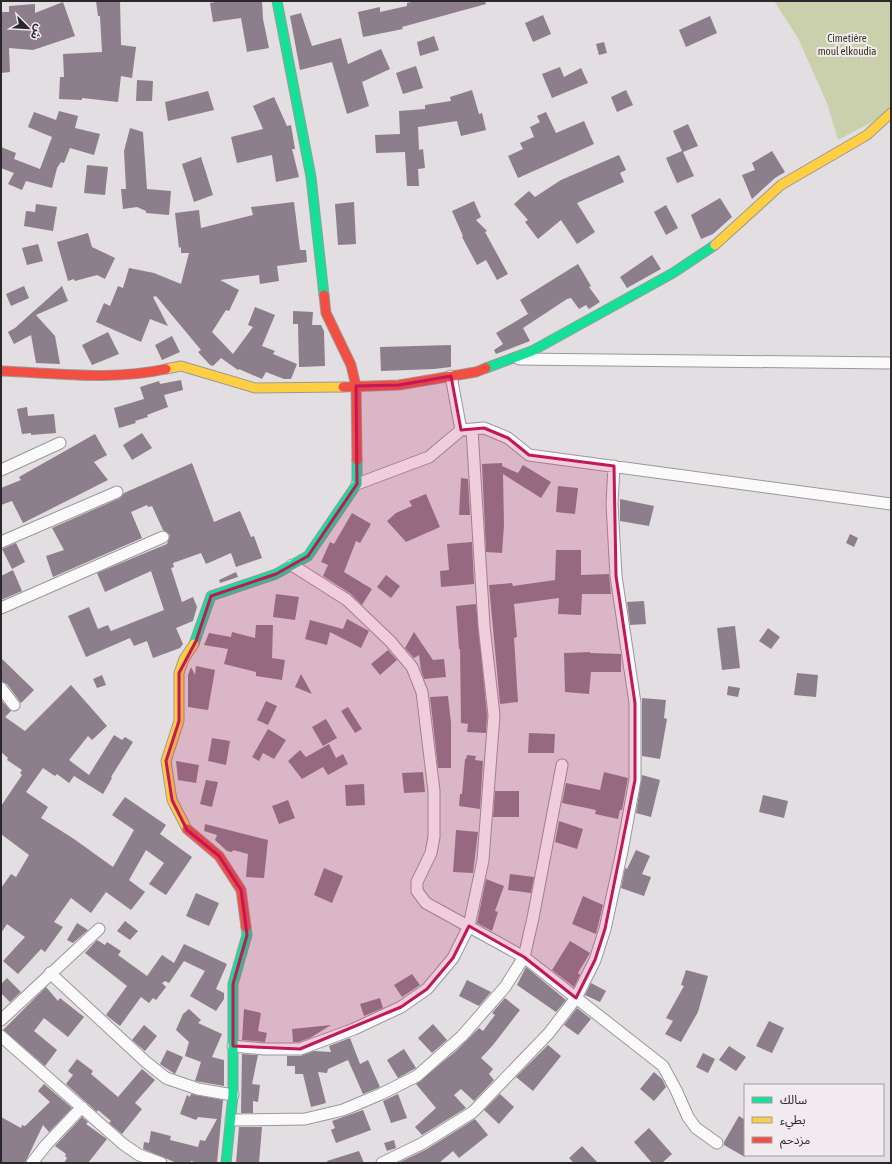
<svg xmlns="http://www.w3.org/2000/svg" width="892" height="1164" viewBox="0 0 892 1164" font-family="'Asap Condensed','Noto Sans Arabic',sans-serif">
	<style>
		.green { fill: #cad0ab }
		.building { fill: #8c7e8a }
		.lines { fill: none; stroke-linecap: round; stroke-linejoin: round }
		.street-casing { stroke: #9b989b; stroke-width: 13 }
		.fast-casing { stroke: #9b989b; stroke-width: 11 }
		.slow-casing { stroke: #9b989b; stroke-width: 11 }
		.jam-casing { stroke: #9b989b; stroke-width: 11 }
		.street { stroke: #fbfafa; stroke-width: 11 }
		.fast { stroke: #16e098; stroke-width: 9 }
		.slow { stroke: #ffcf43; stroke-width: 9 }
		.jam { stroke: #f24e42; stroke-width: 9 }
		.marked { fill: #c2185b; fill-opacity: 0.2; stroke: #c2185b; stroke-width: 3; stroke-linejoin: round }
		.labels { text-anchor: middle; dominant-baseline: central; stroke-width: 4; stroke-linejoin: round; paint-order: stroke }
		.park-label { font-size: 11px; fill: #353c18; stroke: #f1eaef }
	</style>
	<rect width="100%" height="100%" fill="#e2dee1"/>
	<path class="green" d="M774,1H891V106L876,120L838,140L827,103L798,38Z"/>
	<path class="building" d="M96,1H120L121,45L136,47L132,78L121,76L118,102L82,98V100L59,99L60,77H64L63,54L102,52L100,16H98Z
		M222,1H262L263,19L269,48L247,52L241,18L213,22L210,3Z
		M415,1H485L486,4L402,27L403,29L363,37L358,12L380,7V12L407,6V3Z
		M63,2L75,36L33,50L9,48L10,72L1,73V12H9V6L35,4V13Z
		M301,13L312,46L341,38L348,64L381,49L390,69L362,82L369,106L347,114L332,62L300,70L290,16Z
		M543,15L551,34L533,42L525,23Z
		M710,16L717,33L686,47L679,30Z
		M434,36L439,50L420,56L417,42Z
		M604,42L607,53L599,55L596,44Z
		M416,66L423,88L403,94L396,73Z
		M560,67L564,77L581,68L588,83L552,98L542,74Z
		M137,80L153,81L152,101H136Z
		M472,90L479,114L482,113L486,130L461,136L457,121L418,127L419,150L423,149L425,168L418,169L419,186H407L405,152L376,153L375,135L400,134L399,111L425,109V105L451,101L450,97Z
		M626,90L633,105L617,112L611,97Z
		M208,91L214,110L168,121L165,102Z
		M274,97L287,126L291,125L295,149H292L299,177L276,182L272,155L237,163L231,137L263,129L253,106Z
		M59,111L78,116L75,128L100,134L94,155L70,148L64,163L61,162L57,168L52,188L26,181L22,190L8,184L14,173L1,168V147L16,153L14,159L40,169L52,137L28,127L34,112L56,120Z
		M546,112L556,133L584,121L594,144L518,178L508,156L523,149L520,143L534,137L530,127L540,122L537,116Z
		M688,124L698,146L683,152L694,176L677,183L666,158L682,151L673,131Z
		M130,128L143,132L147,189L171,191L169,215L146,213V211L137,207L123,209L121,189H126L124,151Z
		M772,151L785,172L775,178L752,199L742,175L755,170L752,163Z
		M619,155L626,170L620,173L624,182L577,203L595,232L577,244L561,220L538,239L525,222L528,220L514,204L529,191L535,197L561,180Z
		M201,157L213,195L194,202L182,164Z
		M87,165L108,167L105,195L84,193Z
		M720,198L732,217L713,234L701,239L691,215Z
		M474,201L481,217L476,220L487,231L485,232L508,274L497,280L486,260L477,265L462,237L463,236L452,211Z
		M294,202L300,250H306L307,262L277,266L279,281L260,284L259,275L220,280L239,290L229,311L226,310L212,332L233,354L253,327L248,325L255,307L275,315L262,346L275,351L273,354L297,364L291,379H284L266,372L262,379L239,369L238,370L221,358L213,366L210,365L198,352L201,350L156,296L153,297L168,326L150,319L141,342L96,322L104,303L110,306L118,286L123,288L129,268L154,273L181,284L189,253H181V247L179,248L175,213L199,210L201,228L253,215L251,207Z
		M354,202L356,244L338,245L335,204Z
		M36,204L57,207L53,231L24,226L26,211L35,212Z
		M666,205L678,228L666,235L654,212Z
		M88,233L92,247L115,258L105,279L97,275L75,281L74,279L68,281L57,242Z
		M38,244L43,261L27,265L22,248Z
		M652,255L661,269L627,288L620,277Z
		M578,264L591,286L589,287L600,302L589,309L586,305L579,309L571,298L567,299L523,328L530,341L496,354L494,350L503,344L496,333L528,314L520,300Z
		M24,286L29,298L11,306L6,294Z
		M62,286L68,301L36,315L55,336L60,364L36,363L31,335L14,344L8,332L15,328Z
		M293,311L313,312L312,325H321L324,331L325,366L299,367L298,324H293Z
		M108,332L119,354L92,365L82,345Z
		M172,336L180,352L162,360L155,345Z
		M451,345V367L434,369L381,371L380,347Z
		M181,380L183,390L164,395L168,407L147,415L148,417L135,421L136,423L119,428L114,408L144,399L140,387L159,381L160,384Z
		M27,407L28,416L54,414L56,433L31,435V433L22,434L17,409Z
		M142,433L152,448L132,460L123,445Z
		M95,434L107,455L94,462L108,480L23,523L12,501L1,505V488L21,480L19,477Z
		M192,463L214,522L240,511L251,537L254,536L262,558L236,567L231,553L206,564L201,553L173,563L174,567L171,568L182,602L193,597L197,607L193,621L176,628L183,644L180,648L153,658L147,641L134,646L130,638L86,657L68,616L89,607L98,629L108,625L111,631L164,610L151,571L105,592L97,573L167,544L170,535L163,530L152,506L148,507L147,505L131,512L142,538L53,577L46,556L64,550L52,528L120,498L124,493Z
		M502,463V466L518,473L523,465L551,482L541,498L503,474L504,525L502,553L486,552L482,464Z
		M461,478L468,479L470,515H459Z
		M558,486L578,488L575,514L556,512Z
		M426,494L440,527L406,542L387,521L396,513L412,506L409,501Z
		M620,499L654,506L649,526L620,521Z
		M352,513L371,524L360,543L356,541L344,572L372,589L362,605L351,594L323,576L328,565L321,562L330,542L334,544Z
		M850,534L858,538L854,547L846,543Z
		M472,542L474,584L441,587L440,571L449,570L447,544Z
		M16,543L25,562L12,569L2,549Z
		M556,550H581V575L609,574L611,594H582L581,615L558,614L559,598L514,604L517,637L514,638L518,702L500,704L489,585L512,583L513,586L555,580Z
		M13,570L22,591L1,600V576Z
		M236,572L238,577L220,583L219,580Z
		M386,575L400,586L391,598L377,587Z
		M276,594L299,597L295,620L273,617Z
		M644,601L646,624L630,625L627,602Z
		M476,604L487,715L486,733L467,732L468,724L461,723L460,649H459L456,606Z
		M347,619L369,631L361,648L330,632L327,645L305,639L310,620L343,629Z
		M256,625H273L272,658L285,660L282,680L256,676V672L224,664L228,649L204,645L209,633L231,637L232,632L255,638Z
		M735,626L740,668L722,670L717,628Z
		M768,628L780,637L771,649L759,641Z
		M414,632L433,660L444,659L446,677L424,679L421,670L419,655L414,658L405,648Z
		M388,650L397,660L380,675L371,664Z
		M590,652V653L621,654V672H591L589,694L565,692L564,653Z
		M1,658L34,690L21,703L7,684L1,681Z
		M196,666L215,670L208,710L188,707V675L191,667L195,675Z
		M797,673L818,675L816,697L794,695Z
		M301,674L312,694L295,687Z
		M102,675L106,685L97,688L93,679Z
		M71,685L107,726L92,740L88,736L69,760L89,775L114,735L122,740L125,737L133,742L111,777L112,778L103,794L74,776L69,783L57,774L55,776L43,768L26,792L48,807L41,818L74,839L113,867L134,830L112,815L125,797L166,825L160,834L192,857L166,895L149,884L164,863L146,850L129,880L145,892L131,910L106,892L91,913L71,898L54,922L63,927L45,952L41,949L18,974L3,961L25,937L7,924L1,933V888L11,874L16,877L29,855L1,834V806L22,775L20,773L22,770L7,760L8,758L1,752V700L11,711L5,717L25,731Z
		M728,686L740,688L738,697L727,695Z
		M448,696L451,723V768H438L430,697Z
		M642,698L666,700L664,718L667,719L660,759L642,756Z
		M266,701L277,706L268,725L257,720Z
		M348,707L362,729L355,733L341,711Z
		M326,719L337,738L323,746L312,727Z
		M268,729L286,740L274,759L263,753L259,761L252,757Z
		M529,733L555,734L554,753H528Z
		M212,738L230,741L226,765L208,761Z
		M329,744L336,758L343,754L348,764L328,775L323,767L302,779L288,761L300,750L306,757Z
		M467,755L476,756L475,760L483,761L480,809L459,806L460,794H462L465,759H466Z
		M176,761L199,765L196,783L178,780Z
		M423,772L425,792L404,793L402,773Z
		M604,772L628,778L622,810H620L618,819L595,814L596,810L562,803L566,783L600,790Z
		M642,775L660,780L651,817L636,813Z
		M206,780L218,782L212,807L200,804Z
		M364,784L365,805L346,806L345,785Z
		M495,791H519V817H493Z
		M763,795L788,801L784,818L759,812Z
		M288,800L295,818L279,824L272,806Z
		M559,821L583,829L577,849L555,842Z
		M205,824L268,840L264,878L246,877L248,854L233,850L232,852L227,851L215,840L217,835L204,831Z
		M456,830L478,832L473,873L453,872Z
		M636,850L650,856L642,874L651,877L644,896L621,888L625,868L627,869Z
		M324,868L343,876L332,903L314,895Z
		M510,874L534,877L531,893L508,890Z
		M486,879L504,886L495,911L498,912L492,931L477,923Z
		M196,893L219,903L209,926L186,916Z
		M583,896L603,905L596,934L572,924Z
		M125,921L138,931L130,940L117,931Z
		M77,923L88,930L73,943L67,940Z
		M97,940L105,945L107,942L121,951L118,955L147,976L162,955L174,963L184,944L227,964L216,989L224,993V999L216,1011L190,996L205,971L184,961L169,983L165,981L162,983L166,987L156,1000L153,998L149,1003L141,997L120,1026L106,1015L127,986L85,953Z
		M570,941L590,953L578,973L580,975L574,987L552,970Z
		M526,967L566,1000L556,1012L517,985Z
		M686,970L708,976L698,1012L681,1042L665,1034L673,1021L666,1018L684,986L681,985Z
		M412,974L420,985L402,997L394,985Z
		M7,978L21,992L10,1002L1,993V984Z
		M467,980L491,992L479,1006L459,996Z
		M591,983L606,991L600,1002L585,995Z
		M46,987L58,1001L60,998L84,1017L68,1037L44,1018L34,1031L57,1050L45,1066L3,1030Z
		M380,998L383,1008L364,1016L360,1004Z
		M505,998L520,1010L493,1045L481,1058L493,1069L489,1074L494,1080L474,1101L461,1089L454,1095L466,1108L422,1135L415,1127L436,1108L416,1084L456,1051L479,1028L483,1031L495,1015L492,1013Z
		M577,1008L591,1019L578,1035L564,1025Z
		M189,1009L201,1020L198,1023L222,1034L212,1057L224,1060V1086L195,1081L201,1062L185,1056L189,1042L176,1030L183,1014Z
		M244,1009L261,1013L258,1031L267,1033L265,1042L242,1040Z
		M769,1021L784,1028L772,1053L756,1046Z
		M433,1024L447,1040L432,1053L418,1038Z
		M144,1025L157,1036L145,1051L132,1040Z
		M331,1025L310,1038L299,1042H293L292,1029Z
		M350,1038L360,1064L368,1060L380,1087L363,1094L348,1060L328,1069L327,1073L318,1072L326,1103L311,1107L303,1074H295V1066H287V1056H300L314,1051L331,1052L329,1046Z
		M548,1045L561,1056L533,1091L516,1077Z
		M729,1046L746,1057L736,1071L719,1060Z
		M404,1049L416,1068L398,1078L387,1060Z
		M167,1050L183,1057L175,1074L160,1064Z
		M703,1053L715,1059L708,1073L696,1067Z
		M242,1054L258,1055L252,1084L260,1085L258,1102L253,1101V1113H241Z
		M77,1059L93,1071L91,1074L118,1097L142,1069L155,1080L135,1103L142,1109L122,1134L109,1123L111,1121L98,1110L97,1112L66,1084L73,1075L68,1071Z
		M654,1072L662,1079L666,1087L654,1101L640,1089Z
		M44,1084L72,1108L49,1132L43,1125L25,1163H1V1117L21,1128L22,1125L25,1126L50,1102L38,1091Z
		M191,1094L223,1100L217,1163H198L191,1161L190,1163H177L143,1149L144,1142L149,1143L151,1131L171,1136L170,1140L198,1147L200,1140L205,1141L217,1119L198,1117L196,1120L180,1114L187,1095L190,1097Z
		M398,1094L407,1118L391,1123L383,1101Z
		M500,1094L514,1107L499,1124L484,1110Z
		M363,1110L371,1130L336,1143L331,1130L335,1128L332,1121Z
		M739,1116L745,1120V1157L724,1145V1142Z
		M82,1117L88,1122L86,1124L107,1139L88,1163H64L67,1158L65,1156L66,1154L55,1146Z
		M475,1119L488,1135L459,1158L453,1151L439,1163H398L427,1149Z
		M239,1127H262L259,1163H236Z
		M649,1128L672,1154L662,1163H652L634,1142Z
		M394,1140L396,1148L387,1151L384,1143Z
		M582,1146L598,1163H574L569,1158Z
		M359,1151L364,1163H328L327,1161Z"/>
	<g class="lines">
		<g class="street-casing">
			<path id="street" d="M519,359L891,363
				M451,376L461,430
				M1,470L60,443
				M357,484L429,457L461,430L484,428L508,438L529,455L891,504
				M1,542L117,492
				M292,565L347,600L390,641L412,667L422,692L434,791V837L431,853L417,882V891L426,903L524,957L663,1066L676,1090L688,1117L696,1128L717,1143
				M1,608L163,537
				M1,688L14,705
				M50,973L146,1062L166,1078L198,1089L233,1095
				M1,1020L99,929
				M1,1036L123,1144L139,1155L161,1163
				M233,1046L264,1049H300L354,1029L401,1007L427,989L453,958L469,926L483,860L494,715L484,626L472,429
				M231,1120L305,1119L343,1110L381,1094L417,1076L462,1036L505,987L524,957L533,918L562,765
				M32,1163L46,1145L82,1107
				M382,1163L423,1143L473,1112L549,1033L576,998L595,960L605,929L622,851L635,780V703L616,576L612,504L614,466"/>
		</g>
		<g class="fast-casing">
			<path id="fast" d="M277,1L311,177L324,295
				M486,368L532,351L673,273L715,245
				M194,644L211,596L276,574L308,556L357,484V460
				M226,1163L233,1095V984L247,935L246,927"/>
		</g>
		<g class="slow-casing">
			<path id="slow" d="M715,245L781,185L867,135L891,113
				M166,369L181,366L255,388L343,387
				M187,829L172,800L166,761L179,721V673L184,659L194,644"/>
		</g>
		<g class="jam-casing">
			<path id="jam" d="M324,295L326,313L351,365L356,386L357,460
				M1,371C55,373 112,381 166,369
				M343,387L399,385L476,372L486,368
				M187,829L219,856L241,890L246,927"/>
		</g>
		<use href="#street" class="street"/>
		<use href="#fast" class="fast"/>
		<use href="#slow" class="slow"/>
		<use href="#jam" class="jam"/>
	</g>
	<path class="marked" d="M451,376L461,430L484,428L508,438L529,455L614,466L616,576L635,703V780L605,929L595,960L576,998L524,957L469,926L453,958L427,989L401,1007L300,1049L233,1046V984L247,935L241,890L219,856L187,830L172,800L166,761L179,721V673L196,641L211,596L276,574L308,556L357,484L356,386L399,385Z"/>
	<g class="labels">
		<g class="park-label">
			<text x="847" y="38">Cimetière<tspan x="847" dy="13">moul elkoudia</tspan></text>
		</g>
	</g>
	<rect width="892" height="1164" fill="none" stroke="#2b282b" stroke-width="4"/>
	<rect x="744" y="1084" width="140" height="72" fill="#f1eaef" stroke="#a29ca1"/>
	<rect x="752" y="1097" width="20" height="6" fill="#16e098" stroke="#a29ca1"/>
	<text x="780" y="1104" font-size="12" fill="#2b282b">سالك</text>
	<rect x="752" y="1117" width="20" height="6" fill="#ffcf43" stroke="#a29ca1"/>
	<text x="780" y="1124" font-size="12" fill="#2b282b">بطيء</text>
	<rect x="752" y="1137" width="20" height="6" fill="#f24e42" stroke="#a29ca1"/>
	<text x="780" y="1144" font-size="12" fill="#2b282b">مزدحم</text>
	<g transform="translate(28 28) rotate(114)" stroke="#f1eaef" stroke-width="3" paint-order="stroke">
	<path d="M0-3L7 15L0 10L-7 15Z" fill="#2b282b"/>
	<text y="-6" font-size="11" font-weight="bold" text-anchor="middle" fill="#2b282b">ش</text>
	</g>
</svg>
